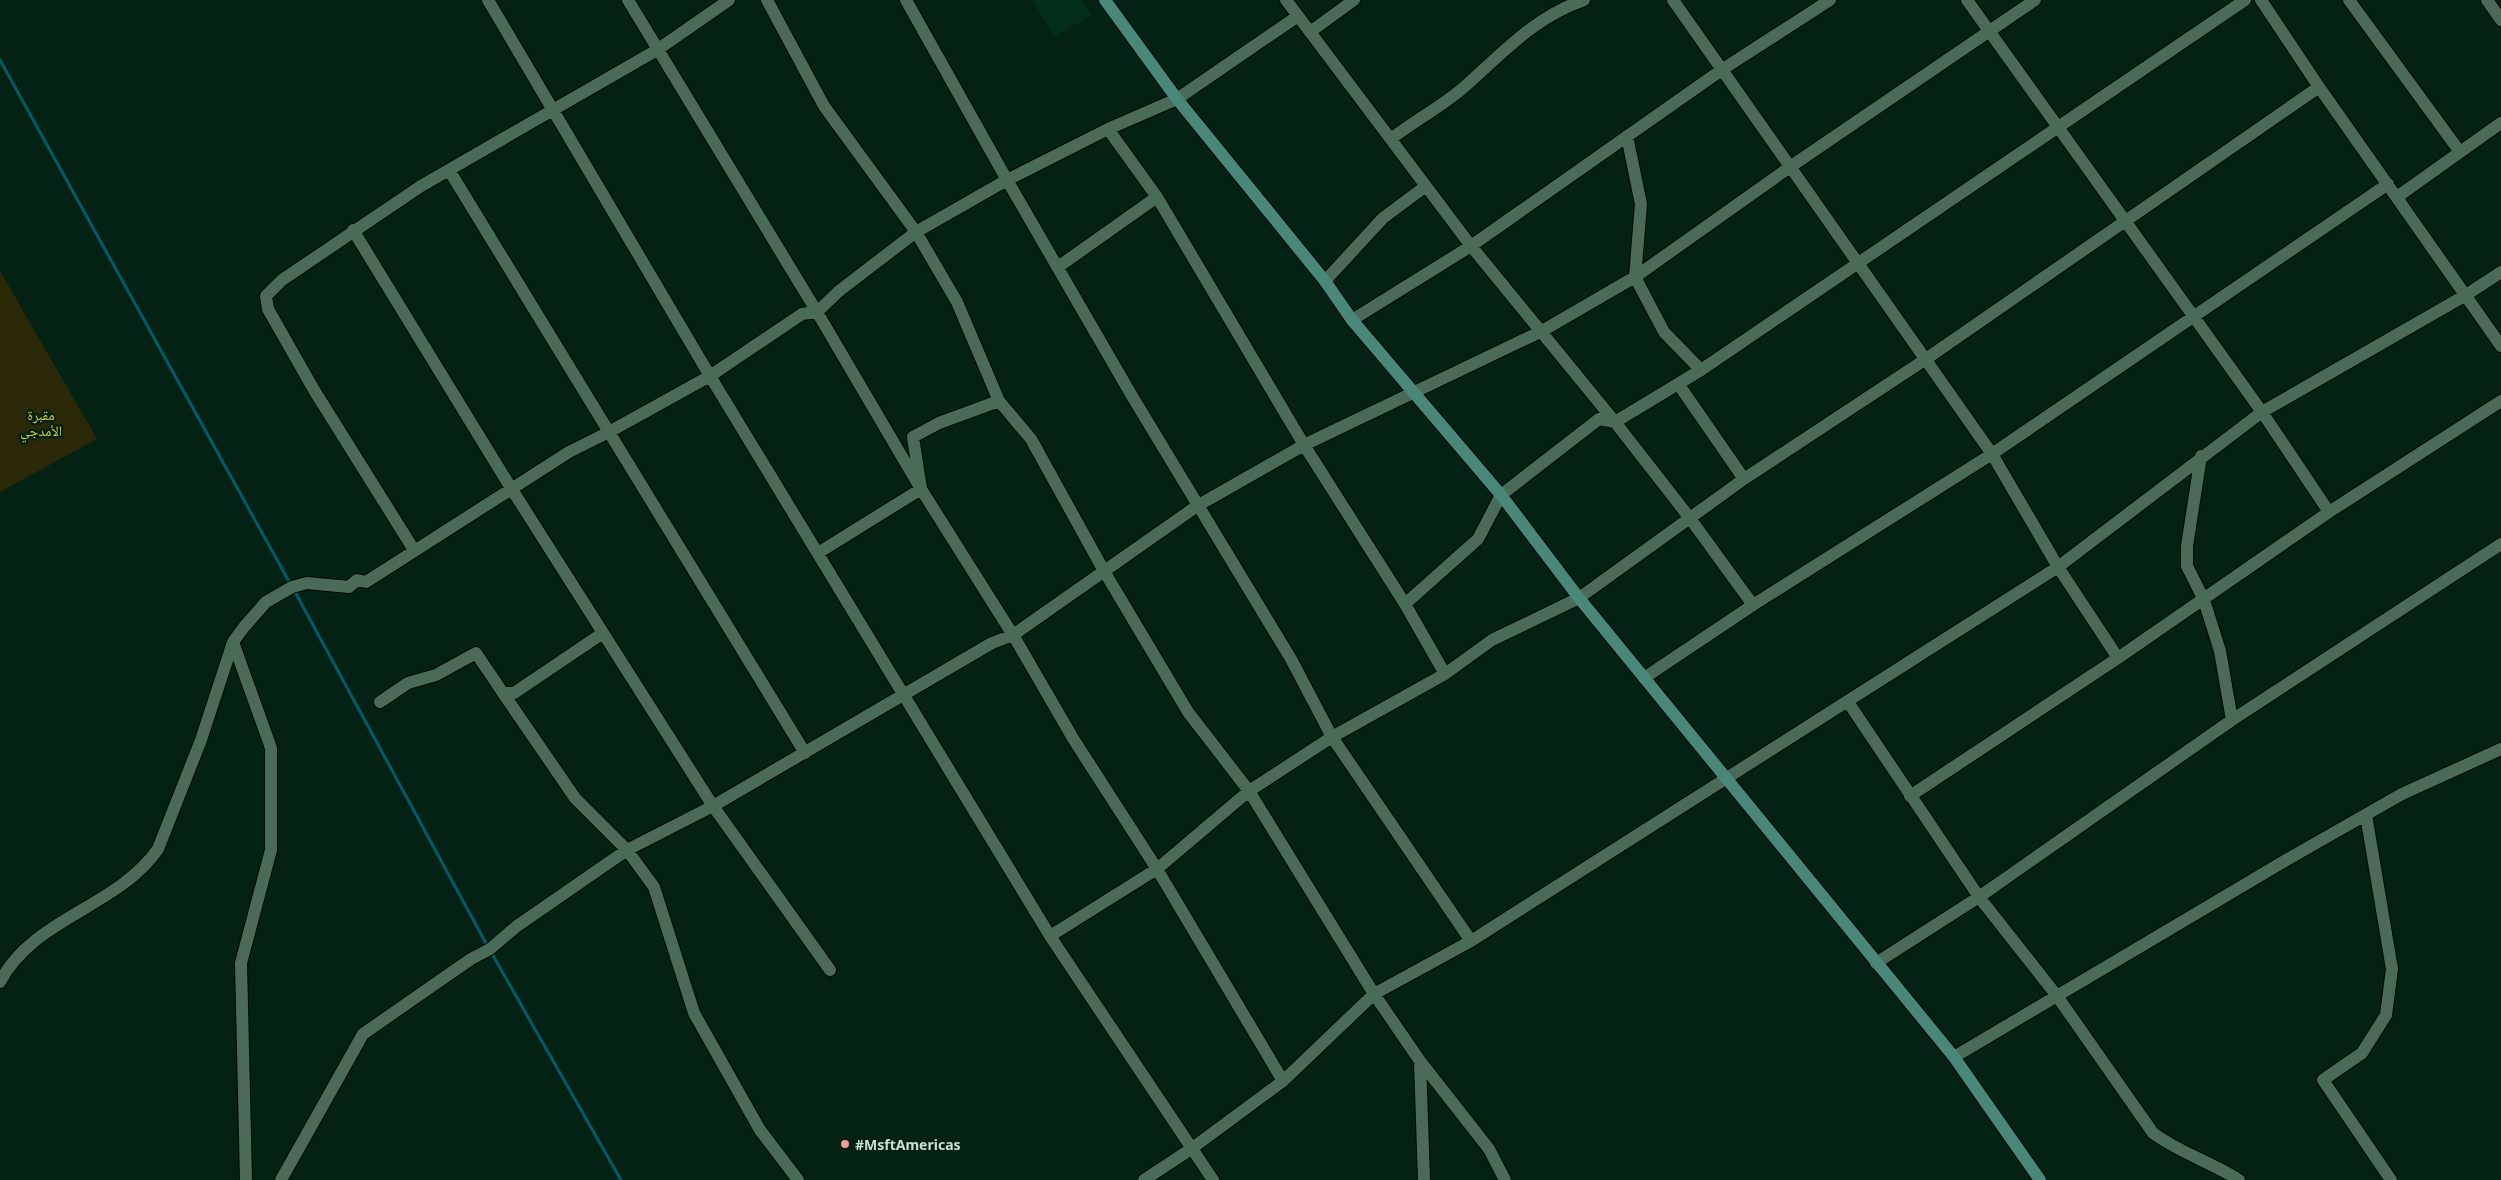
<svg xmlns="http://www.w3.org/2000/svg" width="2501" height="1180" viewBox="0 0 2501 1180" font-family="'Noto Sans','Noto Naskh Arabic',sans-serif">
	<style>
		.built { fill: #032d1b }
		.green { fill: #2b2908 }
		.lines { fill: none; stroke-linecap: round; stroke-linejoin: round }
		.stream { stroke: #005b6b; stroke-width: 3 }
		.street-casing { stroke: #000a03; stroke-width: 14 }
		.secondary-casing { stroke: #000a03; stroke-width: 14 }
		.street { stroke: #4b6b59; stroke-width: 12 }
		.secondary { stroke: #498878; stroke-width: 12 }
		.poi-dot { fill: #f59b98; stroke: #032214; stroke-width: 2 }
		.labels { text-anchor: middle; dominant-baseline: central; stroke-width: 4.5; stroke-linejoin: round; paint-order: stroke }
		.park-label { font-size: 14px; fill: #dbce3d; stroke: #032214 }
		.poi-label { font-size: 14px; font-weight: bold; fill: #cdded4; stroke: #032214; text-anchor: start }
	</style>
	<rect width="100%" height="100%" fill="#032214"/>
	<path class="built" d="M1032,0H1082L1092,15L1055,37Z"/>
	<path class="green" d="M0,271L97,439L0,492Z"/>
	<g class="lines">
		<path class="stream" d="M0,60L291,585
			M294,590L488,947
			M491,952L621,1180"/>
		<g class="street-casing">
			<path id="street" d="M488,0L710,376L1050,936L1213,1180
				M628,0L817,312L921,489L1013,635L1074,740L1157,869L1283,1081
				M767,0L824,106L916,232L957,302L999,401L1031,439L1104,571L1188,712L1249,791L1374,994L1420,1061L1489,1149L1505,1180
				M906,0L1007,180L1132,396L1291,659L1332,737L1471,941
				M1286,0L1471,246L1615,422L1689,517L1753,605
				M1673,0L1992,454L2058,567L2118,658L2329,512
				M1967,0L2262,412L2329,512L2501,401
				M2261,0L2319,87L2501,346
				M2349,0L2460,152
				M2487,0L2501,20
				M1310,32L1354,0
				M1108,129L1157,197L1304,445L1405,604L1445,674
				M1627,136L1641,204L1635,277L1664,332L1701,370
				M1391,139C1414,121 1441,107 1463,88C1502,54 1534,17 1584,0
				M449,170L805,753
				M2397,197L2501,123
				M353,230L511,488L713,806L830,970
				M1058,267L1157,197
				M1325,281L1383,218L1426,186
				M1352,320L1471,246L1723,69L1830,0
				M1679,385L1744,479
				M2201,456L2187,546V566L2204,600L2220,651L2232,720
				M414,550L314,390L268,309L266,296L282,280L421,186L657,50L729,0
				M818,553L921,489L913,437L939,423L999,401
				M1405,604L1478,539L1501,495L1599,419L1615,422L1701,370L2245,0
				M233,642L271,748V850L241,963L246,1180
				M1644,678L1753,605L1992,454L2388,184
				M503,693L575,798L627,850L654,887L694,1013L760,1130L798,1180
				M380,702L408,683L436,675L476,653L503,693H514L603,633
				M1848,702L1979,897L2057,996L2153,1133C2180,1153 2211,1162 2239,1180
				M1910,796L2118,658
				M2366,815L2392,969L2386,1015L2362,1053L2323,1080L2391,1180
				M1050,936L1157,869L1249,791L1332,737L1445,674L1492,640L1579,598L1744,479L1926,359L2319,87
				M1876,963L1979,897L2232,720L2501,544
				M0,982C33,918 118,907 158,849L201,740L233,642L244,627L266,602L292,587L307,583L349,587L357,580L366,582L569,452L609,432L710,376L802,314L817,312L839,291L916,232L1007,180L1108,129L1177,99L1298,16
				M1954,1057L2288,859L2402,794L2501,749
				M1420,1061L1424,1180
				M281,1180L363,1034L471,959L490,949L517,926L627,850L713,806L992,643L1013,635L1197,506L1304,445L1542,331L1635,277L1790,167L2035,0
				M1144,1180L1191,1149L1283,1081L1374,994L1471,941L2058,567L2262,412L2466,295L2501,272"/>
		</g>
		<g class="secondary-casing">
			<path id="secondary" d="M1105,0L1177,99L1325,281L1352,320L1501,495L1579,598L1954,1057L2040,1180"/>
		</g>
		<use href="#street" class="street"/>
		<use href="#secondary" class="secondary"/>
	</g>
	<circle class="poi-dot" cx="845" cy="1144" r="5"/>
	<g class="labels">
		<g class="park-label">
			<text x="41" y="414">مقبرة<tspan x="41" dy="16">الأمدجي</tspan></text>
		</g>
		<g class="poi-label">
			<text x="855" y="1144">#MsftAmericas</text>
		</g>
	</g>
</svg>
